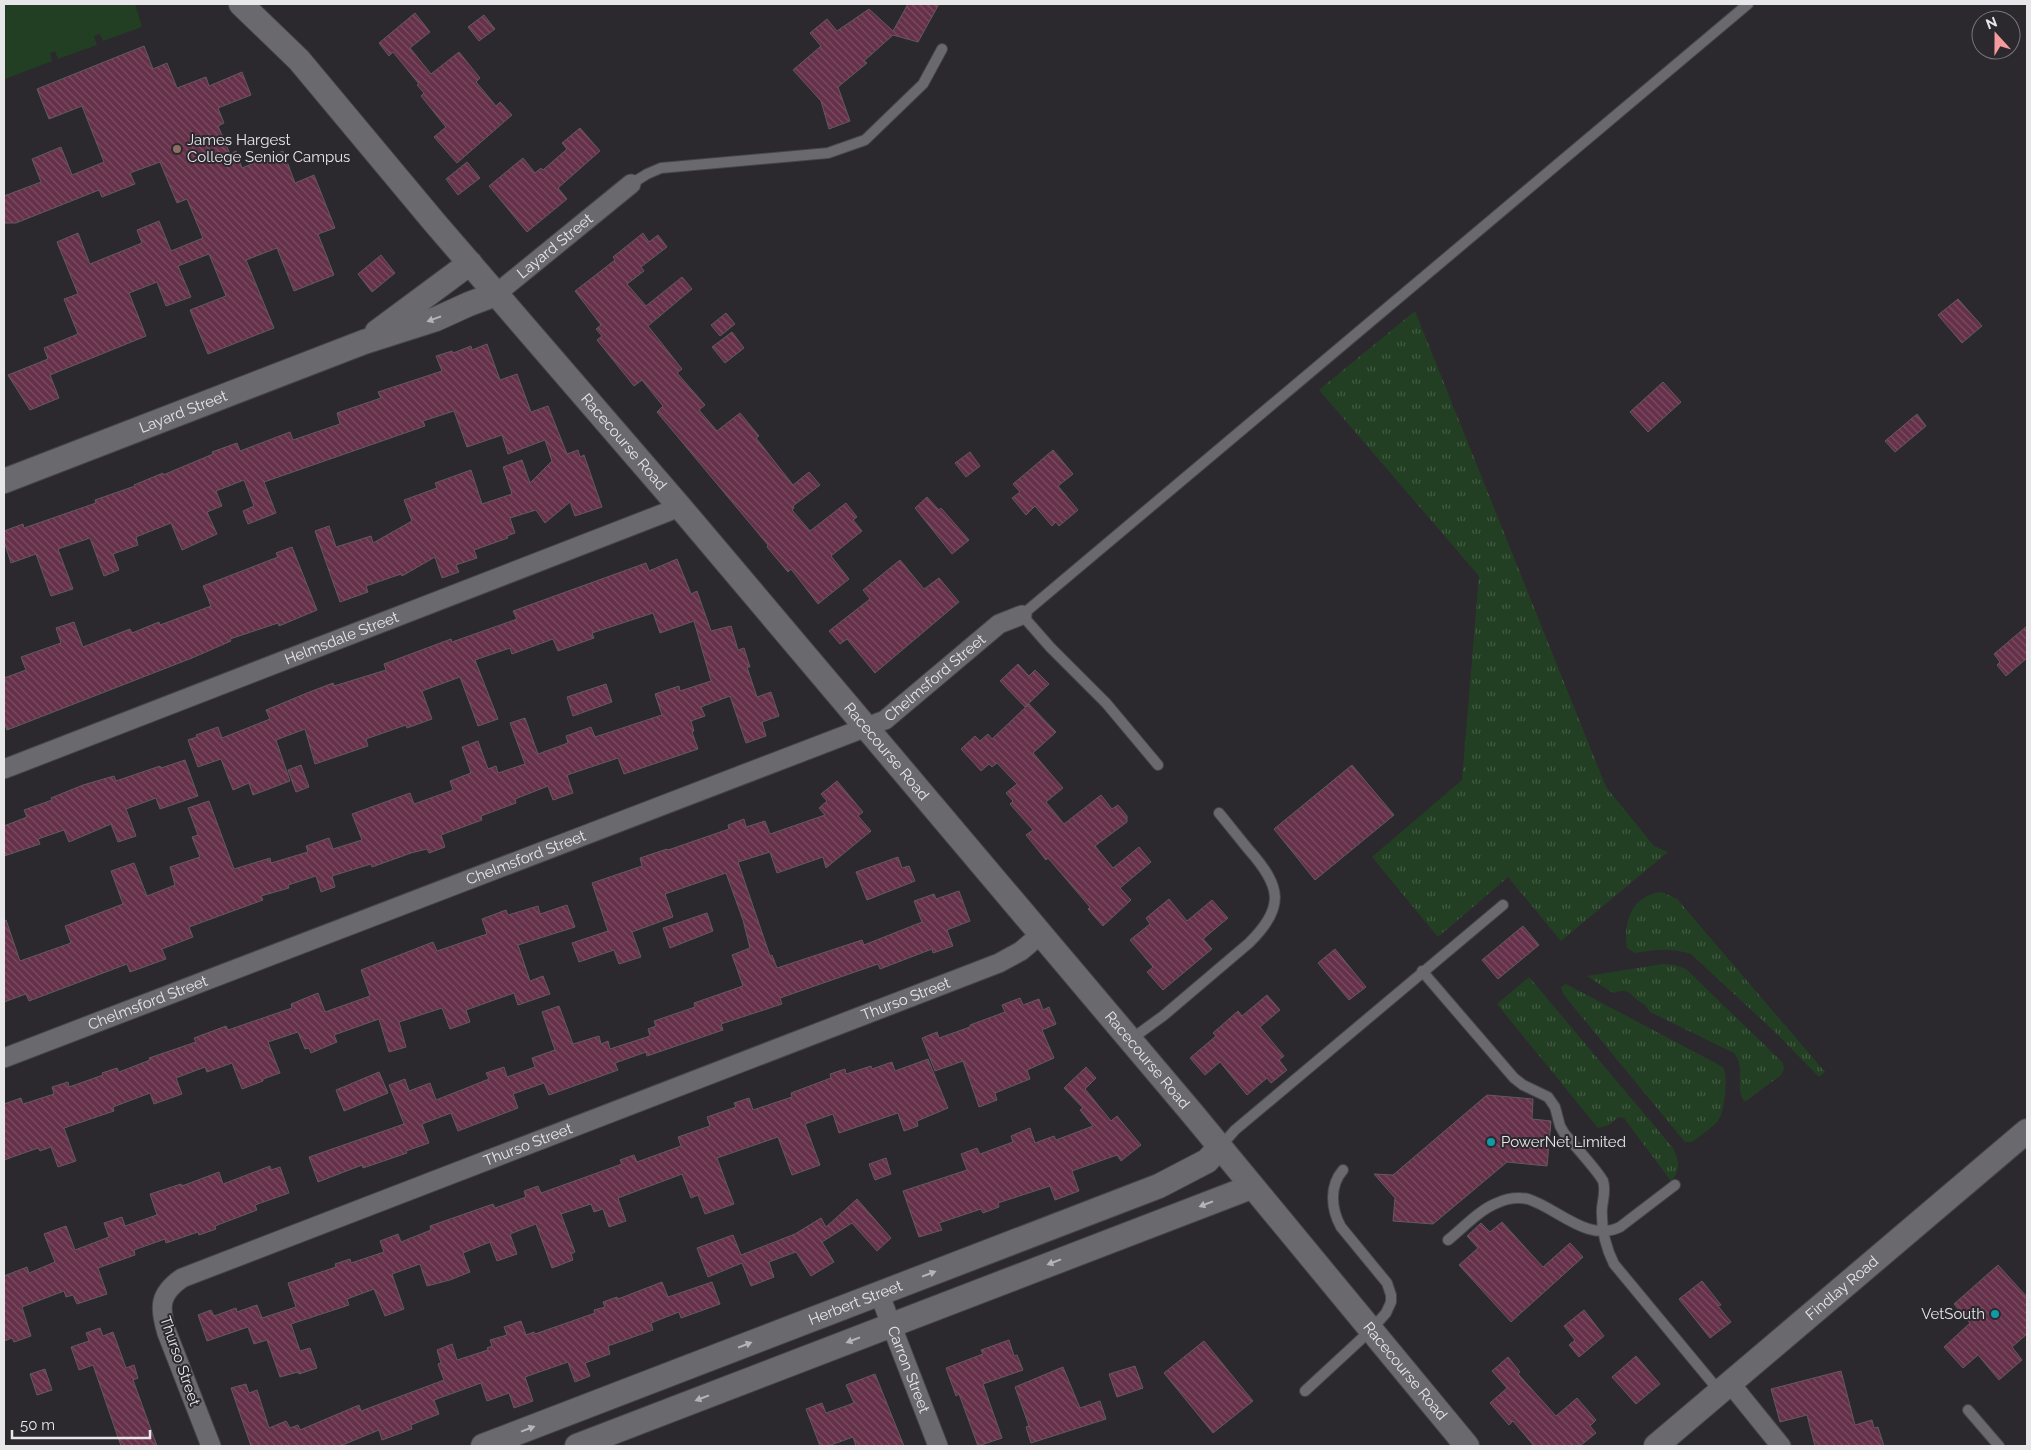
<svg xmlns="http://www.w3.org/2000/svg" width="2031" height="1450" viewBox="0 0 2031 1450" font-family="Raleway,sans-serif">
	<style>
		.grass { fill: url(#grass-tufts) }
		.park { fill: #233f23 }
		.building { fill: url(#building-back-hatch); stroke: #605b5d }
		.lines { fill: none; stroke-linecap: round; stroke-linejoin: round }
		.service-casing { stroke: #464549; stroke-width: 12 }
		.minor-casing { stroke: #464549; stroke-width: 21 }
		.tertiary-casing { stroke: #464549; stroke-width: 26 }
		.service { stroke: #6a696d; stroke-width: 10 }
		.minor { stroke: #6a696d; stroke-width: 19 }
		.tertiary { stroke: #6a696d; stroke-width: 24 }
		.oneway { fill: #b5b4b7 }
		.education-dot { fill: #8d6e63; stroke: #2b292d; stroke-width: 2 }
		.culture-dot { fill: #0f9aa8; stroke: #2b292d; stroke-width: 2 }
		.labels { text-anchor: middle; dominant-baseline: central; stroke-width: 4; stroke-linejoin: round; paint-order: stroke }
		.poi-label { font-size: 15px; fill: #e7e6e9; stroke: #2b292d; text-anchor: start }
		.street-label { font-size: 15px; fill: #e7e6e9; stroke: #2b292d }
	</style>
	<defs>
		<pattern id="grass-tufts" width="24" height="20" patternUnits="userSpaceOnUse" patternTransform="scale(1.25)"><rect width="24" height="20" fill="#233f23"/><path d="M3 7l-1-3M5 7V3M7 7l1-3M15 17l-1-3M17 17v-4M19 17l1-3" fill="none" stroke="#435b43"/></pattern>
		<pattern id="building-back-hatch" width="6" height="6" patternUnits="userSpaceOnUse" patternTransform="scale(1.25)"><rect width="6" height="6" fill="#653049"/><path d="M-1 5l2 2M0 0l6 6M5-1l2 2" fill="none" stroke="#7b4e63"/></pattern>
	</defs>
	<rect width="100%" height="100%" fill="#2b292d"/>
	<path class="grass" d="M1415,311L1606,787L1654,846L1668,852L1561,941L1508,877L1438,937L1372,857L1462,780L1479,576L1319,390Z
		M1662,892L1677,899L1825,1072L1819,1077L1774,1031L1691,954C1671,948 1655,949 1635,953L1627,948C1623,922 1632,895 1662,892Z
		M1663,964L1675,965L1686,969L1783,1063L1784,1069L1781,1075L1746,1101H1744C1734,1087 1747,1069 1734,1053L1650,1012C1643,1001 1643,1005 1635,998C1627,990 1625,989 1613,993L1587,976Z
		M1529,977L1673,1148C1679,1160 1681,1171 1671,1181L1624,1118L1618,1117L1609,1125L1598,1128L1497,1004Z
		M1566,984L1723,1067C1728,1075 1725,1110 1719,1119C1714,1127 1702,1134 1695,1140L1691,1142H1685L1563,994L1561,987Z"/>
	<path class="park" d="M4,4H135L142,27L103,41L100,34L94,36L97,45L58,59L55,51L50,53L52,61L5,79L4,75Z"/>
	<path class="building" d="M908,4H939L918,42L893,35L864,61L867,63L838,87L850,121L829,129L821,101L793,70L821,46L810,33L827,19L837,31L869,9L893,31Z
		M415,13L430,32L410,48L431,74L459,52L480,78L476,82L496,106L500,102L512,115L457,163L434,137L446,127L421,96L424,93L417,85L419,84L393,52L389,56L379,43Z
		M484,15L495,29L479,41L468,27Z
		M144,46L153,69L167,63L177,88L206,77L209,86L242,72L251,95L218,108L224,123L218,126L230,154L236,151L242,168L283,151L295,183L314,175L335,228L318,234L334,275L294,291L277,248L246,260L274,328L208,354L190,310L226,296L209,254L178,266L191,297L166,306L157,282L129,293L146,336L50,375L59,398L30,410L8,375L48,359L44,348L78,334L64,299L78,294L57,242L78,233L90,264L142,243L137,230L159,221L171,251L203,238L187,199L177,203L160,162L130,173L135,184L102,197L99,190L16,223H4V196L41,182L32,159L61,147L72,175L104,162L82,106L49,119L37,89Z
		M580,128L600,151L558,188L567,199L527,232L489,186L523,158L535,173L541,168L543,170L567,149L562,143Z
		M467,162L480,178L458,195L446,179Z
		M643,233L649,242L658,235L667,247L641,267L644,271L627,284L646,306L682,277L692,289L648,326L682,369L677,373L705,405L699,410L717,431L740,413L759,436L756,438L793,485L809,472L820,485L793,506L794,508L792,510L810,531L846,503L857,517L853,520L862,531L831,556L849,579L818,604L791,569L788,572L767,547L768,545L657,412L663,406L642,380L634,386L597,340L602,336L596,329L601,325L575,291L615,260L613,257Z
		M381,255L395,273L372,292L358,274Z
		M1958,299L1982,326L1962,343L1938,315Z
		M726,313L735,324L720,336L711,325Z
		M732,332L744,348L725,363L712,347Z
		M487,344L500,380L517,374L531,412L548,406L567,454L578,450L580,457L584,455L602,507L575,516L570,502L545,523L536,510L510,518L515,533L507,536L508,538L474,550L477,558L456,565L459,572L442,578L435,557L402,576L401,574L366,586L368,592L340,602L315,531L329,526L336,547L371,536L373,543L412,521L404,500L437,488L435,483L471,470L482,504L512,494L503,467L522,460L530,483L552,461L545,440L508,454L502,435L467,447L454,411L423,421L425,426L264,482L276,513L248,524L243,511L254,506L244,480L216,491L222,506L207,512L217,534L182,550L171,523L136,537L138,545L113,554L119,570L104,576L90,538L58,549L73,589L51,596L36,554L11,563L4,541V531L23,524L24,528L96,503L95,500L135,486L134,485L163,473V475L213,454L212,452L237,443L240,451L290,432L293,440L340,424L337,413L381,398L378,392L442,371L436,356L452,351L453,353L471,346L472,350Z
		M1663,382L1681,402L1648,432L1630,412Z
		M1917,414L1926,426L1895,452L1885,441Z
		M1053,450L1073,474L1058,486L1078,510L1059,526L1056,522L1052,526L1035,506L1026,515L1012,498L1020,492L1013,484Z
		M970,452L980,466L966,477L955,463Z
		M927,497L939,510L941,508L969,540L952,554L915,508Z
		M292,547L317,610L279,626L278,623L230,639L231,641L192,658L7,730L4,721V678L26,670L21,657L61,643L56,628L74,622L83,647L130,629L132,633L159,622L160,625L211,606L203,586L278,557L276,553Z
		M677,559L691,594L697,591L711,631L731,626L738,650L744,648L750,667H747L757,697L771,692L779,716L762,722L766,736L746,743L730,696L701,707L705,716L691,721L694,731L692,732L698,749L624,774L618,758L567,775L573,793L553,800L548,786L515,799L516,803L481,816L482,820L441,835L445,847L429,853L427,849L411,853L372,867L371,864L332,876L335,887L321,892L316,876L288,885L289,888L261,896L263,900L189,927L193,937L162,949L166,959L130,972L127,964L29,1001L26,994L4,1002V921L6,920L20,961L71,943L65,926L123,904L111,871L134,863L147,896L175,885L170,867L200,857L192,837L198,835L188,808L209,801L234,869L270,858L271,863L308,852L306,846L329,838L333,849L362,840L352,814L410,793L414,804L453,790L450,781L471,773L462,747L478,741L488,769L496,766L498,773L525,764L510,723L525,718L538,754L568,743L566,736L591,727L595,737L662,715L655,694L679,686L680,691L711,681L694,621L660,633L653,613L592,633L594,638L558,651L553,639L512,654L510,648L475,660L498,719L478,726L460,677L422,691L432,719L407,728L406,725L366,739L368,746L315,764L305,729L276,740L290,781L253,795L249,783L233,790L221,759L198,767L188,740L197,737L196,735L218,727L222,738L270,719L266,710L307,693L333,683L334,686L386,670L384,664L451,639L452,642L517,619L513,611L646,563L649,571Z
		M900,560L924,589L939,578L959,602L875,673L847,639L840,644L829,631L870,599L863,590Z
		M2027,626V658L2006,676L1997,665L2000,662L1994,654Z
		M1018,664L1029,676L1035,670L1049,684L1025,707L1000,681Z
		M606,684L612,702L573,716L567,697Z
		M1029,704L1056,732L1033,753L1063,788L1046,802L1064,824L1101,795L1112,809L1118,805L1127,816V822L1095,846L1113,868L1139,847L1151,862L1120,888L1131,900L1103,926L1088,909L1090,907L1048,858L1046,860L1026,835L1033,830L1010,804L1013,801L1006,793L1017,784L997,763L992,767L989,764L981,771L961,749L975,736L980,741L988,734L992,739Z
		M185,760L198,796L160,809L156,798L126,809L136,836L118,842L111,824L69,842L64,830L38,839L40,844L4,856V826L27,817L24,810L52,800L51,798L83,785L114,776L116,781L160,766L161,768Z
		M301,765L309,787L296,792L288,770Z
		M1352,765L1394,815L1315,880L1274,829Z
		M837,781L863,812L858,816L871,831L826,868L823,857L777,873L770,852L738,862L770,956L772,955L777,968L862,940L864,945L922,922L914,901L934,894L936,899L959,891L970,921L947,930L953,946L933,953L932,949L880,969L878,964L780,998L782,1004L721,1024L723,1030L647,1056L646,1052L615,1063L618,1070L549,1095L544,1083L513,1094L518,1108L458,1131L451,1113L422,1124L429,1143L406,1151L407,1153L363,1168L362,1165L318,1182L309,1157L404,1124L389,1085L405,1079L409,1091L430,1083L436,1100L489,1079L486,1073L504,1067L507,1077L535,1067L532,1058L555,1050L542,1012L559,1006L573,1044L599,1036L601,1044L608,1041L610,1049L650,1036L648,1029L656,1026L654,1021L695,1007L694,1003L743,986L732,955L750,948L743,920L726,873L665,894L673,917L632,932L641,957L619,964L614,950L579,962L572,943L608,931L592,883L642,866L640,858L667,849L668,850L729,829L728,825L744,819L746,827L765,821L770,834L825,815L819,808L827,801L821,794Z
		M898,857L902,868L909,866L915,881L867,900L856,872Z
		M1169,899L1187,921L1212,900L1228,918L1203,939L1212,949L1163,990L1147,972L1153,967L1130,940L1150,924L1146,918Z
		M567,905L575,927L518,945L530,981L543,976L550,994L518,1005L514,993L466,1010L470,1022L450,1029L442,1008L399,1022L406,1047L389,1052L379,1019L334,1035L337,1042L311,1053L309,1048L305,1049L298,1032L268,1042L280,1073L263,1079V1081L242,1089L232,1063L207,1072L205,1067L176,1078L182,1094L154,1104L150,1093L113,1107L114,1111L64,1128L76,1161L58,1167L51,1147L40,1151L38,1148L4,1160V1104L21,1098L23,1104L54,1094L52,1087L68,1082L69,1087L103,1075L102,1073L117,1068L119,1072L150,1060L149,1058L196,1042L194,1038L226,1026L228,1030L292,1008L291,1004L318,993L325,1012L370,996L361,970L433,942L437,951L487,934L482,919L506,910L508,915L538,906L540,914Z
		M707,913L713,931L670,948L663,928Z
		M1523,926L1539,945L1498,979L1482,960Z
		M1335,949L1366,987L1349,1000L1318,963Z
		M1267,995L1280,1010L1260,1027L1284,1056L1279,1060L1287,1070L1271,1083L1267,1078L1247,1095L1220,1062L1205,1075L1190,1058L1216,1036L1213,1033L1238,1011L1242,1016Z
		M1020,998L1023,1005L1039,999L1043,1010L1049,1007L1056,1024L1042,1030L1054,1058L1027,1070L1030,1079L995,1093L997,1100L979,1107L963,1061L935,1071L922,1038L937,1032L939,1038L970,1027V1025L1005,1012L1002,1005Z
		M928,1059L948,1108L917,1121L918,1126L904,1131L898,1113L839,1133L833,1114L805,1124L820,1165L792,1175L778,1137L717,1158L734,1204L705,1214L698,1195L691,1198L682,1174L618,1198L626,1221L609,1227L603,1209L594,1212L591,1204L561,1214L575,1252L571,1254L573,1260L552,1268L536,1224L510,1234L517,1254L497,1261L490,1242L463,1253L470,1272L450,1280L427,1286L420,1264L392,1274L404,1309L385,1316L374,1289L347,1299L349,1305L291,1324L300,1351L310,1348L317,1368L299,1374L298,1372L280,1377L267,1340L254,1344L248,1327L207,1341L198,1315L211,1310L214,1316L236,1308L237,1312L257,1305L262,1318L296,1307L288,1283L336,1267L335,1264L350,1259L351,1263L384,1252L380,1241L398,1234L401,1242L431,1230L430,1226L493,1204L495,1208L526,1197L524,1191L538,1186L541,1193L622,1164L620,1160L634,1155L637,1162L681,1146L678,1137L710,1126L707,1117L736,1107L734,1103L749,1098L753,1110L792,1097L791,1093L831,1078L830,1074L845,1069L846,1074L871,1066L872,1069L892,1062L895,1071Z
		M1086,1067L1096,1078L1085,1089L1111,1121L1117,1116L1141,1145L1121,1161L1117,1155L1072,1171L1079,1191L1055,1200L1050,1186L998,1203L999,1207L983,1213L981,1209L939,1223L942,1230L919,1237L903,1191L967,1170L961,1154L977,1148L980,1154L1013,1142L1011,1136L1030,1128L1035,1143L1054,1136L1056,1140L1093,1126L1080,1110L1083,1108L1064,1088Z
		M379,1072L388,1093L344,1111L336,1090Z
		M1487,1095L1533,1099L1532,1119L1551,1121L1547,1166L1507,1162L1433,1224L1393,1221L1395,1198L1374,1174L1393,1175Z
		M886,1158L891,1174L875,1180L869,1164Z
		M270,1166L271,1170L280,1167L289,1193L255,1205L257,1210L215,1226L216,1229L199,1235L198,1232L166,1243L165,1239L134,1250L135,1255L98,1268L107,1294L77,1304L73,1295L66,1297L64,1291L22,1307L31,1336L14,1342L12,1338L4,1341V1276L27,1267L29,1273L55,1262L44,1234L66,1226L75,1250L109,1237L104,1223L122,1217L125,1226L157,1215L150,1194L181,1184L182,1186L219,1172L223,1184Z
		M857,1199L891,1238L877,1251L852,1223L822,1242L834,1262L811,1276L796,1252L769,1262L774,1277L751,1286L742,1263L708,1277L697,1248L733,1235L741,1255L795,1234L821,1218L826,1227Z
		M1502,1222L1543,1267L1570,1243L1583,1257L1511,1322L1459,1265L1478,1248L1467,1236L1481,1223L1490,1232Z
		M1998,1265L2027,1297V1334L2012,1347L2022,1360L1999,1380L1978,1355L1963,1368L1944,1347L1970,1323L1954,1304Z
		M1702,1281L1721,1305L1718,1306L1731,1322L1710,1338L1679,1299Z
		M662,1282L668,1297L712,1282L720,1304L681,1318L679,1312L651,1323L653,1330L608,1346L610,1354L585,1363L590,1376L575,1382L568,1362L525,1377L533,1401L514,1408L509,1393L487,1401L481,1383L434,1400L439,1414L411,1425L412,1429L382,1440L379,1430L340,1446H251L231,1388L246,1384L249,1393L257,1390L269,1428L286,1421L290,1428L298,1425L300,1430L359,1405L361,1411L444,1380L438,1364L441,1363L437,1350L452,1344L457,1360L488,1350L487,1348L492,1346L490,1340L507,1335L504,1327L521,1321L526,1335L534,1332L535,1334L595,1313L594,1310L605,1307L603,1302L617,1297L618,1299Z
		M1584,1310L1604,1336L1579,1357L1569,1345L1575,1340L1564,1326Z
		M100,1328L103,1336L113,1332L126,1368L134,1365L138,1378L133,1380L157,1446H121L93,1365L79,1370L71,1347L89,1341L86,1333Z
		M1009,1340L1014,1356L1017,1355L1023,1370L983,1384L1002,1438L978,1446L959,1394L956,1396L946,1368L983,1354L981,1350Z
		M1204,1341L1253,1401L1213,1433L1164,1373Z
		M1636,1356L1660,1384L1636,1404L1612,1377Z
		M1508,1357L1520,1372L1518,1374L1556,1416L1577,1398L1596,1420L1590,1426L1596,1433L1580,1446H1534L1513,1421L1509,1425L1490,1403L1507,1388L1492,1371Z
		M1135,1366L1143,1388L1117,1397L1109,1374Z
		M1063,1367L1080,1408L1100,1401L1106,1419L1031,1443L1026,1427L1029,1426L1015,1387Z
		M45,1369L52,1390L37,1395L30,1374Z
		M1841,1371L1855,1425L1872,1420L1874,1428L1878,1427L1884,1446H1815L1807,1415L1780,1422L1771,1389Z
		M875,1374L904,1446H856L853,1437L828,1446H820L806,1409L822,1403L826,1413L854,1403L846,1385Z"/>
	<g class="lines">
		<g class="service-casing">
			<path id="service" d="M631,184L647,174L661,168L828,153L865,140L923,84L942,49
				M1158,765L1106,703L1050,647L1022,615L1748,4
				M1422,971L1514,1078L1523,1085L1548,1097L1555,1107L1560,1126L1564,1133C1573,1144 1598,1171 1603,1181C1606,1190 1603,1199 1602,1208C1601,1228 1605,1246 1614,1264L1720,1392
				M1130,1040L1163,1016L1249,943C1286,907 1281,886 1249,850C1239,838 1229,825 1219,813
				M1220,1147L1235,1130L1503,905
				M1448,1240C1463,1228 1479,1210 1497,1203C1506,1199 1518,1197 1528,1199C1557,1208 1588,1243 1620,1227L1675,1185
				M1305,1391L1371,1330L1386,1313L1391,1302V1295L1387,1283L1341,1227C1331,1209 1329,1186 1343,1170
				M1968,1410L1999,1446"/>
		</g>
		<g class="minor-casing">
			<g id="minor">
				<path id="s1" d="M496,294L631,184"/>
				<path id="s2" d="M4,769L680,507"/>
				<path id="s3" d="M4,1058L885,720L999,624L1022,615"/>
				<path id="s4" d="M879,1293L938,1446"/>
				<path d="M1730,1383L1781,1446"/>
				<path id="s5" d="M211,1446L167,1333C159,1307 159,1294 182,1278L999,963L1021,951L1041,934"/>
			</g>
		</g>
		<g class="tertiary-casing">
			<g id="tertiary">
				<path id="s6" d="M241,4L299,60L435,223L680,507L1192,1113L1467,1446"/>
				<path d="M377,332L470,263"/>
				<path id="s7" d="M4,481L364,342L436,319L469,304L496,294"/>
				<path id="s8" d="M483,1446L1159,1186L1207,1161L1220,1147"/>
				<path d="M577,1446L1251,1187"/>
				<path id="s9" d="M1656,1446L2027,1131"/>
			</g>
		</g>
		<use href="#service" class="service"/>
		<use href="#minor" class="minor"/>
		<use href="#tertiary" class="tertiary"/>
	</g>
	<defs><path id="oneway-solid" d="M-6-.8H1V-3.2L6.5 0L1 3.2V.8H-6Z" transform="scale(1.25)"/></defs>
	<g class="oneway">
		<use href="#oneway-solid" transform="translate(434 319) rotate(160)"/>
		<use href="#oneway-solid" transform="translate(1206 1204) rotate(159)"/>
		<use href="#oneway-solid" transform="translate(1054 1262) rotate(159)"/>
		<use href="#oneway-solid" transform="translate(929 1274) rotate(-21)"/>
		<use href="#oneway-solid" transform="translate(853 1340) rotate(159)"/>
		<use href="#oneway-solid" transform="translate(745 1345) rotate(-21)"/>
		<use href="#oneway-solid" transform="translate(702 1398) rotate(159)"/>
		<use href="#oneway-solid" transform="translate(528 1429) rotate(-21)"/>
	</g>
	<circle class="education-dot" cx="177" cy="149" r="5"/>
	<g class="culture-dot">
		<circle cx="1491" cy="1142" r="5"/>
		<circle cx="1995" cy="1314" r="5"/>
	</g>
	<g class="labels">
		<g class="poi-label">
			<text x="187" y="140">James Hargest<tspan x="187" dy="17">College Senior Campus</tspan></text>
			<text x="1501" y="1142">PowerNet Limited</text>
			<text x="1985" y="1314" text-anchor="end">VetSouth</text>
		</g>
		<g class="street-label">
			<text stroke="none"><textPath href="#s1" startOffset="76">Layard Street</textPath></text>
			<text stroke="none"><textPath href="#s7" startOffset="192">Layard Street</textPath></text>
			<text stroke="none"><textPath href="#s6" startOffset="582">Racecourse Road</textPath></text>
			<text stroke="none"><textPath href="#s2" startOffset="362">Helmsdale Street</textPath></text>
			<text stroke="none"><textPath href="#s3" startOffset="1009">Chelmsford Street</textPath></text>
			<text stroke="none"><textPath href="#s6" startOffset="988">Racecourse Road</textPath></text>
			<text stroke="none"><textPath href="#s3" startOffset="559">Chelmsford Street</textPath></text>
			<text stroke="none"><textPath href="#s5" startOffset="960">Thurso Street</textPath></text>
			<text stroke="none"><textPath href="#s3" startOffset="154">Chelmsford Street</textPath></text>
			<text stroke="none"><textPath href="#s6" startOffset="1392">Racecourse Road</textPath></text>
			<text stroke="none"><textPath href="#s5" startOffset="555">Thurso Street</textPath></text>
			<text stroke="none"><textPath href="#s9" startOffset="244">Findlay Road</textPath></text>
			<text stroke="none"><textPath href="#s8" startOffset="399">Herbert Street</textPath></text>
			<text transform="translate(180 1361) rotate(71)">Thurso Street</text>
			<text stroke="none"><textPath href="#s4" startOffset="82">Carron Street</textPath></text>
			<text stroke="none"><textPath href="#s6" startOffset="1796">Racecourse Road</textPath></text>
		</g>
	</g>
	<rect width="2031" height="1450" fill="none" stroke="#e7e6e9" stroke-width="10"/>
	<g transform="translate(1996 35) rotate(339)"><circle r="24" fill="#2b292d" stroke="#767578"/>
	<path d="M0-4L9 19L0 12L-9 19Z" fill="#f59b9d"/>
	<text y="-8" font-size="14" font-weight="bold" text-anchor="middle" fill="#e7e6e9">N</text>
	</g>
	<path d="M12 1430v8h138v-8" fill="none" stroke="#e7e6e9" stroke-width="2.5"/>
	<text x="20" y="1430" font-size="15" fill="#e7e6e9" stroke="#2b292d" stroke-width="4" paint-order="stroke">50 m</text>
</svg>
